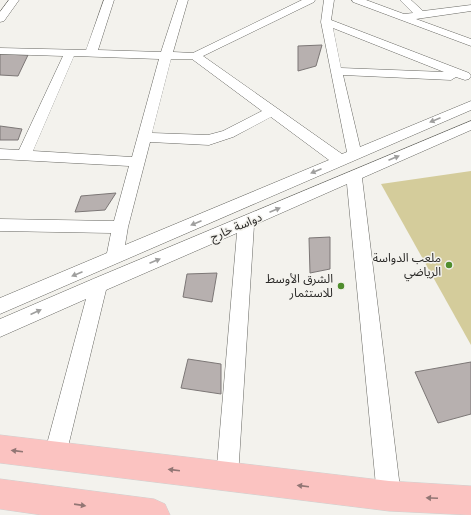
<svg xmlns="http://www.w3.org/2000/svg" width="471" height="515" viewBox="0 0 471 515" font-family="'Fira Sans','Noto Sans Arabic',sans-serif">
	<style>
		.green { fill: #d4cc9b }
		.building { fill: #b7b0af; stroke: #7c7776 }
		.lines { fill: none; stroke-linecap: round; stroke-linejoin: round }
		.minor-casing { stroke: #686863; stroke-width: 1 }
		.major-casing { stroke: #d0d0cf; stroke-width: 1 }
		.minor { fill: #fff; fill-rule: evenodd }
		.major { fill: #fbc3c1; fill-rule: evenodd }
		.oneway { fill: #9f9f9e }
		.oneway2 { fill: #927674 }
		.poi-dot { fill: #4f8d2d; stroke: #f3f2ed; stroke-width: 1.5 }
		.labels { text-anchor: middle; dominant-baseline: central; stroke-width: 3; stroke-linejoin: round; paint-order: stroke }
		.street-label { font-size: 12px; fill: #2a2927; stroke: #f3f2ed }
		.poi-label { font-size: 12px; fill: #2a2927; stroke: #f3f2ed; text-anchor: end }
	</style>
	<rect width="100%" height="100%" fill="#f3f2ed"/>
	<path class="green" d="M471,171V345L381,184Z"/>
	<path class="building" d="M322,45L316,66L298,71V46Z
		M0,54L28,55L18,76L0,75Z
		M0,126L22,129L18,140H0Z
		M116,193L105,210L75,212L81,196Z
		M330,237V269L310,273L309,238Z
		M217,273L212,302L183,297L187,274Z
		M188,359L221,364V394L181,388Z
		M471,362V414L438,423L415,372Z"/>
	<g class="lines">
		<g class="minor-casing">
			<path id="minor" d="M9,0H19L4,21L0,22V12Z
				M104,0H114L98,50L161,52L178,0H188L173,52L193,53L302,0H315L314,2L203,56L342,154L347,152L321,22L324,0H334L331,20L469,73L471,76L469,79L465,80L456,77L451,80L343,75L360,147L471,101V110L0,314V298L107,253L111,233L0,231V219L114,221L129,166L0,159V149L19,150L63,56L0,54V48L86,50ZM333,28L444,72L341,68ZM74,56L159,59L132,157L33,151ZM171,59H192L262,111L223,131L208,135L152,133ZM271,117L329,160L125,245L128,227L150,142L209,145L233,137Z
				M352,0H366L404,14L413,13L400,0H411L423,11L471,5V11L416,19L471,39V46L353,2Z
				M471,121V130L362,178L401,496L397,504L389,508L381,504L377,496L347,184L254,225L238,477L235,485L227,488L219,485L216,477L237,233L106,290L66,455L63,463L55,466L47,463L44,455L86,299L0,337V319L93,279Z"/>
		</g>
		<g class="major-casing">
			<path id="major" d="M0,435L389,481L471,486V515L389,511L0,463Z
				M0,479L154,499L165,504L170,515H42L0,509Z"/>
		</g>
		<use href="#minor" class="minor"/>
		<use href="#major" class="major"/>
	</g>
	<defs><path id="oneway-solid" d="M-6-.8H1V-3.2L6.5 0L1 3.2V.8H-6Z"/></defs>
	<g class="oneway">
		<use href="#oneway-solid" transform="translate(435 120) rotate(157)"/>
		<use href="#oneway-solid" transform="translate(394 158) rotate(-23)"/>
		<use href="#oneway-solid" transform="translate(316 171) rotate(157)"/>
		<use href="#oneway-solid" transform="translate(275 210) rotate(-23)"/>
		<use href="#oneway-solid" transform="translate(196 223) rotate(157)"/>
		<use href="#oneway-solid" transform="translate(155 261) rotate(-23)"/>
		<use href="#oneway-solid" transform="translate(77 274) rotate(157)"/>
		<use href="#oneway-solid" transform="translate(36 312) rotate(-24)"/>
	</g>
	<g class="oneway2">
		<use href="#oneway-solid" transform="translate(17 451) rotate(-173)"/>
		<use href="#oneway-solid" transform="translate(174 470) rotate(-173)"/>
		<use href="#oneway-solid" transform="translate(303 486) rotate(-173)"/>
		<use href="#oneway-solid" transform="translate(432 498) rotate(-177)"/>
		<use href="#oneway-solid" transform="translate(80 505) rotate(8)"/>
	</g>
	<g class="poi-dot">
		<circle cx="449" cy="265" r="4"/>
		<circle cx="341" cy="286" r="4"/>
	</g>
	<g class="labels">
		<g class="street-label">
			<text transform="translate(236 227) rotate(-23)">دواسة خارج</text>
		</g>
		<g class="poi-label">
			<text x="441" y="258">ملعب الدواسة<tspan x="441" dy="14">الرياضي</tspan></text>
			<text x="333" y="279">الشرق الأوسط<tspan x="333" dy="14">للاستثمار</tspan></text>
		</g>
	</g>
</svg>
